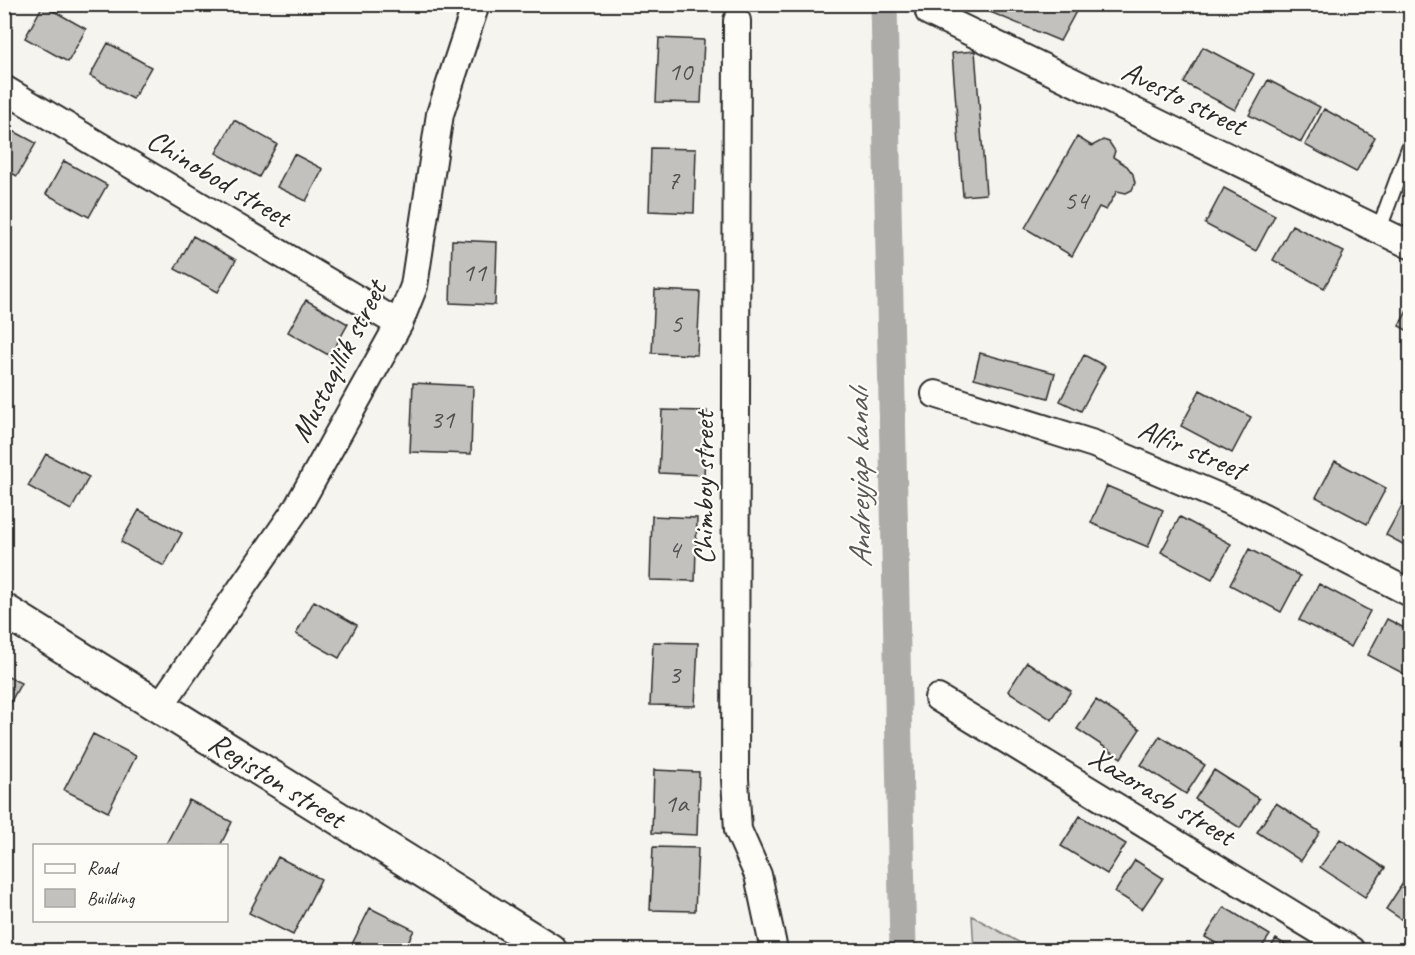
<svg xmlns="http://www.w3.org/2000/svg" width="1415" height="955" viewBox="0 0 1415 955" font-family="Caveat,sans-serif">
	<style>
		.green { fill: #d7d6d2; stroke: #81807e; stroke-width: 1.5 }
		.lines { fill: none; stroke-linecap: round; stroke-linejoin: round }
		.canal { stroke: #adaca9; stroke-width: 27 }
		.building { fill: #c2c1be; stroke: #2b2b2b; stroke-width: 1.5 }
		.service-casing { stroke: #2b2b2b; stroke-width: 18 }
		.minor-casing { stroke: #2b2b2b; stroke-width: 30 }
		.tertiary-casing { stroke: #2b2b2b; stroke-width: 36 }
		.service { stroke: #fdfcf7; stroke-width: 14 }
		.minor { stroke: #fdfcf7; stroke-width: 26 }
		.tertiary { stroke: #fdfcf7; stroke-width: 32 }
		.labels { text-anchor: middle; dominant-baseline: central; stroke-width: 4.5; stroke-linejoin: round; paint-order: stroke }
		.number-label { font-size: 27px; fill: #515050 }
		.street-label { font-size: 30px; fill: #2b2b2b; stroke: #fdfcf7 }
		.water-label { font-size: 32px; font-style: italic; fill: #585857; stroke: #fdfcf7 }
	</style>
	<rect width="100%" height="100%" fill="#f5f4ef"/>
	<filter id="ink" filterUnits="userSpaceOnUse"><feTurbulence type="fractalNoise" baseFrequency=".0167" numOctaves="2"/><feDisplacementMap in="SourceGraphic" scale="12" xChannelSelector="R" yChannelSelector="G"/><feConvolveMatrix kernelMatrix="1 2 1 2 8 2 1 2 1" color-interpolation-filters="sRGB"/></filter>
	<g filter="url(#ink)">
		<path class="green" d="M972,916L1033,950H974Z"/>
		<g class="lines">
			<path class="canal" d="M884,4L903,950"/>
		</g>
		<path class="building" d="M971,4H1080L1060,41Z
			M43,5L86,29L68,62L25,38Z
			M659,38L704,40L701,103L656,102Z
			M108,43L151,67L133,99L90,76Z
			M1203,47L1254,74L1235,110L1184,83Z
			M975,51L986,194L963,196L952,53Z
			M1268,80L1320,107L1301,142L1249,115Z
			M1324,109L1375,137L1356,172L1305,145Z
			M234,120L277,144L259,177L216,153Z
			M4,126L36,143L17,176L4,169Z
			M1077,137L1092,146L1103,140L1109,142L1115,151L1113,157L1127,166L1133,174L1135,183L1132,190L1126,193L1117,191L1106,210L1099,207L1072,256L1025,228Z
			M651,148L696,149L694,213L649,211Z
			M294,154L323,169L306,201L277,187Z
			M64,161L107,185L89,217L46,194Z
			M1224,188L1275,215L1256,251L1205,224Z
			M1292,225L1344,252L1324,288L1273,260Z
			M193,236L236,260L218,292L175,269Z
			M452,240L497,242L495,305L450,303Z
			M655,290L700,292L697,355L652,353Z
			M306,300L348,324L330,356L288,332Z
			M1410,305V332L1399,326Z
			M980,353L1055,373L1048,398L974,378Z
			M1084,355L1105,366L1081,411L1060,401Z
			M413,383L473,386L471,454L410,452Z
			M1200,390L1251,417L1232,453L1181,426Z
			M662,410L707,411L704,475L659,473Z
			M46,454L89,477L71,510L28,486Z
			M1335,461L1386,488L1367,524L1316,497Z
			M1107,486L1163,510L1148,547L1091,523Z
			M1405,500L1410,503V548L1386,535Z
			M139,510L182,533L164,566L121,542Z
			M652,516L697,518L695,581L650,580Z
			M1180,517L1231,544L1212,579L1161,552Z
			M1249,549L1300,576L1281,612L1230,585Z
			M1319,584L1370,611L1351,647L1299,620Z
			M314,601L357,625L339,658L296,634Z
			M1387,619L1410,631V677L1368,655Z
			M653,642L698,643L695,706L650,705Z
			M1027,662L1071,691L1052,720L1008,691Z
			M4,675L21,683L4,714Z
			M1096,700L1140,729L1121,758L1077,729Z
			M93,734L136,756L108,812L64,790Z
			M1160,736L1205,765L1186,794L1141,765Z
			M654,770L699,772L697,835L652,833Z
			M1214,770L1259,799L1240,828L1195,799Z
			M189,800L232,822L220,846H165Z
			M1276,803L1320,832L1301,861L1257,832Z
			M1080,816L1126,844L1107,874L1061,846Z
			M1340,839L1385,868L1365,897L1320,867Z
			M653,847L698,848L695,911L650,910Z
			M278,857L321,879L293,935L249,913Z
			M1135,860L1163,878L1142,909L1115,892Z
			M1405,880L1410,883V925L1386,909Z
			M1224,907L1270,935L1260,950H1228L1205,937Z
			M370,908L414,930L404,950H349Z
			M1276,939L1294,950H1269Z"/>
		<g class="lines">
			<g class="service-casing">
				<path id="service" d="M1379,229L1410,145"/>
			</g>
			<g class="minor-casing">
				<path id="minor" d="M929,12L1410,245
					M737,21L735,779L738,830L758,875L774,950
					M4,89L399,324
					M935,394L1094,444L1250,510L1410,593
					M938,698L1351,950
					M160,706L297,508L399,324L414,286L440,114L476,4"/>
			</g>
			<g class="tertiary-casing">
				<path id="tertiary" d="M4,610L550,950"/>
			</g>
			<use href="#service" class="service"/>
			<use href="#minor" class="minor"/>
			<use href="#tertiary" class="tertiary"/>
		</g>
	</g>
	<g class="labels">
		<g class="number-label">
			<text x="680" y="71">10</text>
			<text x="673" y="180">7</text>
			<text x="1076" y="200">54</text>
			<text x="474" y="272">11</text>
			<text x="676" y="323">5</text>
			<text x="442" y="419">31</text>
			<text x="674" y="549">4</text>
			<text x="674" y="674">3</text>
			<text x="676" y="803">1a</text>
		</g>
		<g class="street-label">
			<text transform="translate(1184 98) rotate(26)">Avesto street</text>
			<text transform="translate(219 178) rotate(31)">Chinobod street</text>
			<text transform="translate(338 361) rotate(-63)">Mustaqillik street</text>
			<text transform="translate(1192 449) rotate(23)">Alfir street</text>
			<text transform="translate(703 488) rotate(-90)">Chimboy street</text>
			<text transform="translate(277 780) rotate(32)">Registon street</text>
			<text transform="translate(1162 796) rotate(31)">Xazorasb street</text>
		</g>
		<g class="water-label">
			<text transform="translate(859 478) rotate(-91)">Andreyjap kanalı</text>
		</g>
	</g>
	<rect width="1415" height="955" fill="none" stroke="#fdfcf7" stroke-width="24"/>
	<rect x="12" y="12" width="1391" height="931" fill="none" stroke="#2b2b2b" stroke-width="2" filter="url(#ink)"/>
	<rect x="33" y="844" width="195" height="78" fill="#fdfcf7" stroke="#a9a8a5" stroke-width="1.5"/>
	<rect x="45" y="864" width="30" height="9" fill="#fdfcf7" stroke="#a9a8a5" stroke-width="1.5"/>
	<text x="87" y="874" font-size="18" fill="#2b2b2b">Road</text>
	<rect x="45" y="889" width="30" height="18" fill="#c2c1be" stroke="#a9a8a5" stroke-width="1.5"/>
	<text x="87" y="904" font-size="18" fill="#2b2b2b">Building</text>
</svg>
